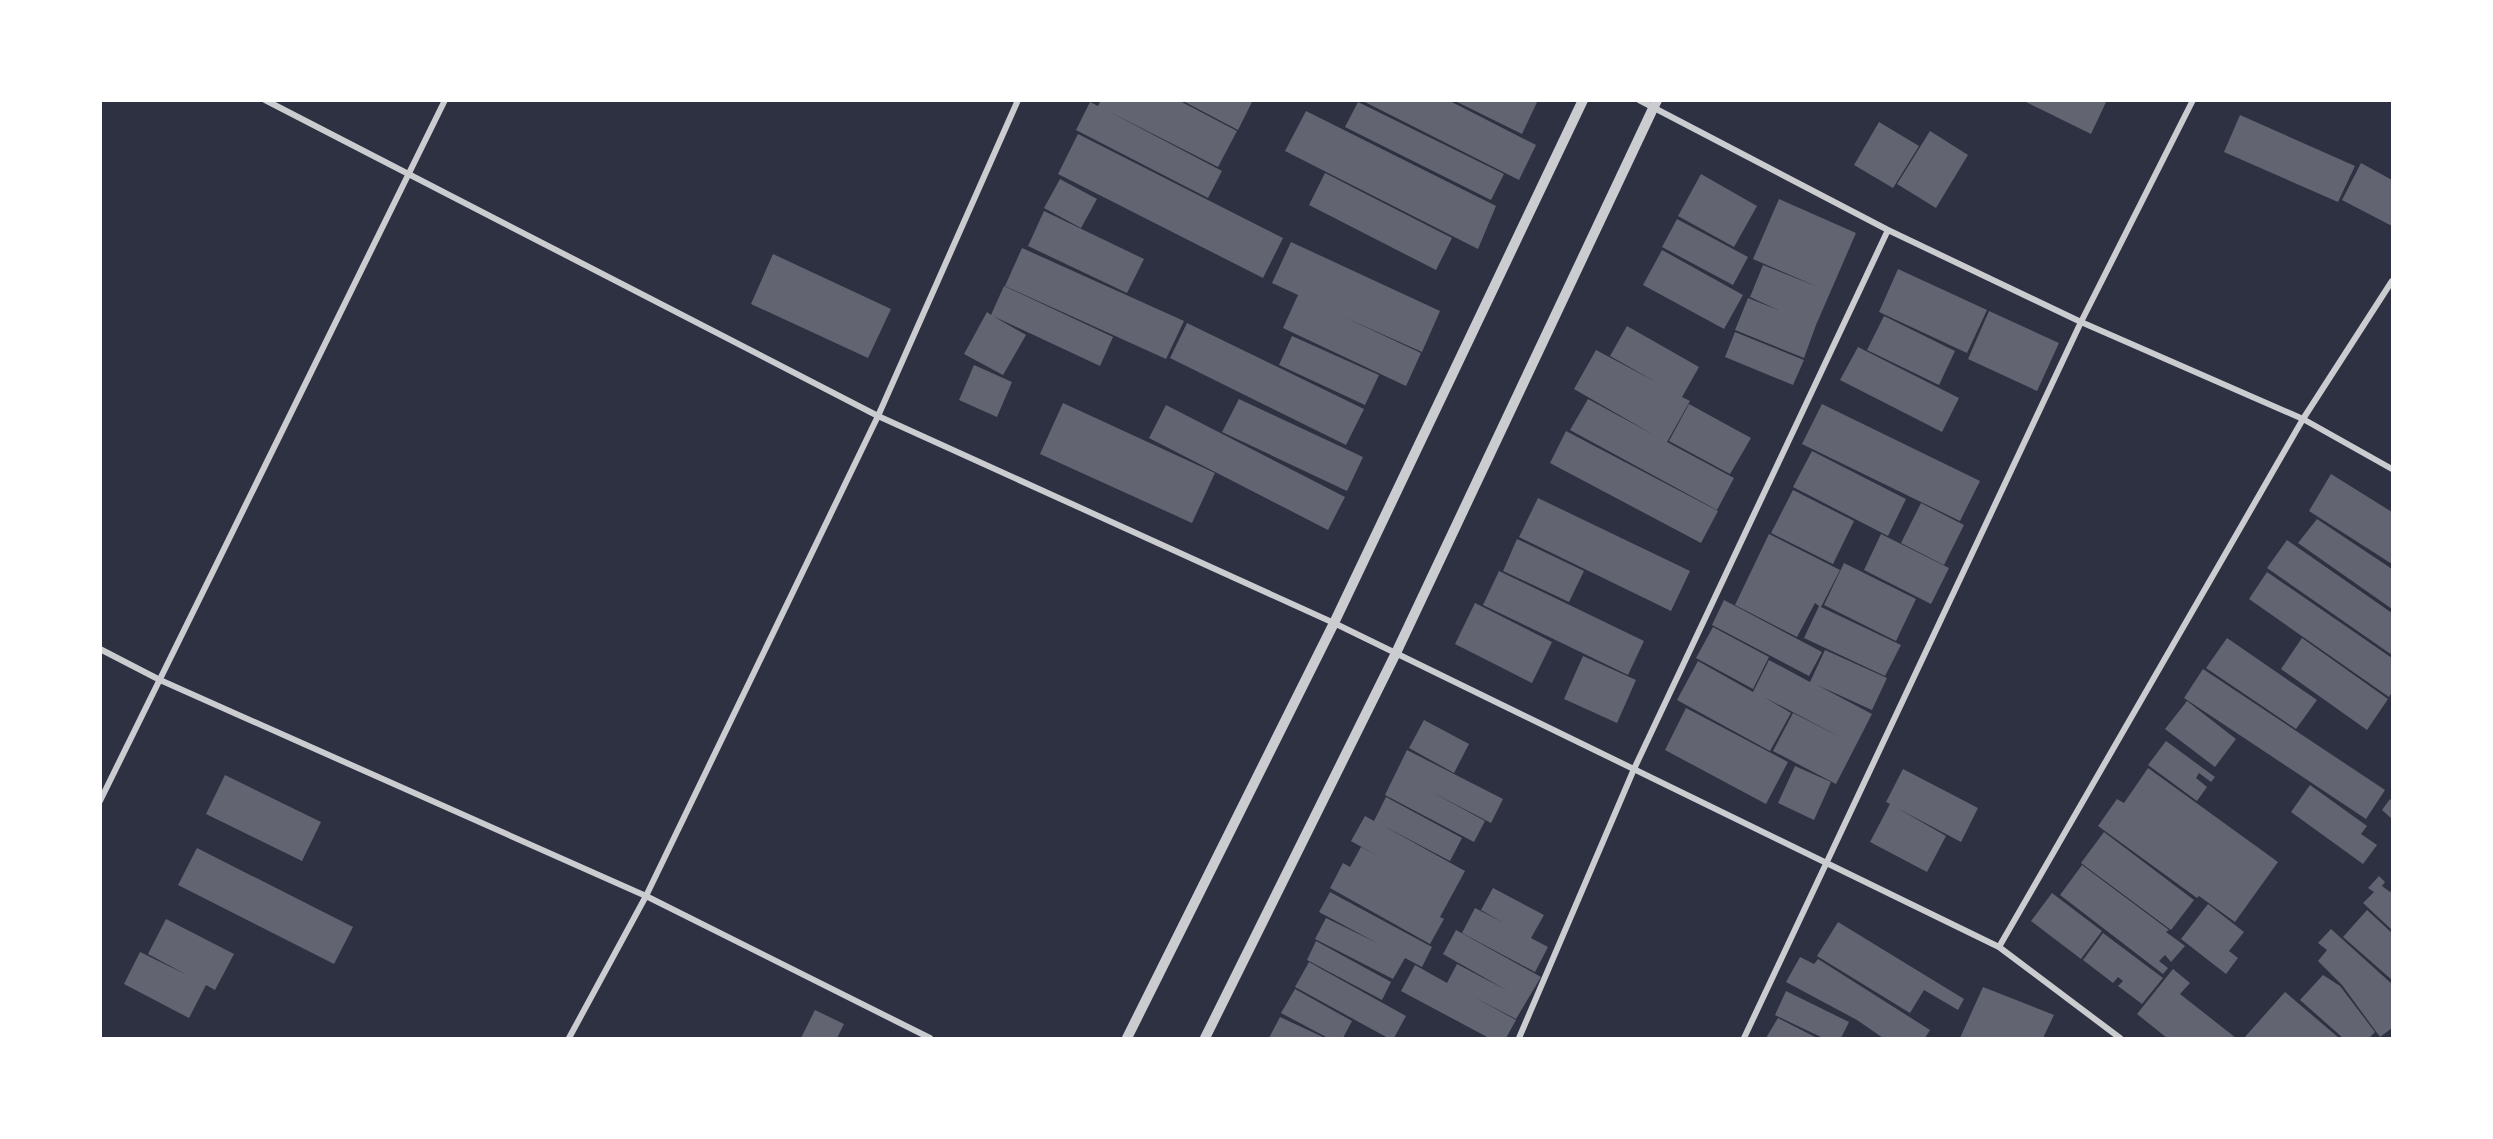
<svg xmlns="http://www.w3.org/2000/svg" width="2493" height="1139" viewBox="0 0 2493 1139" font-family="'PT Sans Narrow',sans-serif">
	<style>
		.building { fill: #626471 }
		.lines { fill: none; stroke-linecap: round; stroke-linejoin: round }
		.minor { stroke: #caccd0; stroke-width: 6 }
		.tertiary { stroke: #caccd0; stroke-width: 10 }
	</style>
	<rect width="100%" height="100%" fill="#2d3142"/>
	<path class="building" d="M1101,100H1178L1237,131L1218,167L1106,110L1222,171L1208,198L1076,130L1090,102L1098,106Z
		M1181,100H1253L1238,130Z
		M1361,100H1448L1536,145L1519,180Z
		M1453,100H1538L1522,134Z
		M2022,100H2107L2091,134Z
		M1358,102L1504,174L1491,200L1345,127Z
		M1306,111L1496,206L1478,249L1285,151Z
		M2240,115L2355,166L2338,202L2224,152Z
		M1879,122L1919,146L1893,188L1854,165Z
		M1930,131L1968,155L1936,208L1897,184Z
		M1078,134L1283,238L1263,278L1058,174Z
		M2361,163L2392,180V226L2342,200Z
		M1325,173L1452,238L1436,270L1309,205Z
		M1701,174L1757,206L1734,247L1678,216Z
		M1060,179L1097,199L1081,228L1044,208Z
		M1779,199L1856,233L1816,325L1804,358L1735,330L1748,298L1778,310L1750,297L1763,265L1818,287L1753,259Z
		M1044,211L1144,259L1127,293L1028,246Z
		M1677,219L1748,257L1733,285L1662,247Z
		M1291,242L1440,311L1422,352L1344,317L1421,353L1406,386L1283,328L1298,295L1272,283Z
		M1022,248L1184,321L1166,359L1005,286Z
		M1662,250L1743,295L1724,329L1643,285Z
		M773,254L891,309L868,358L751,304Z
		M1898,269L1987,310L1967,353L1879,312Z
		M1004,286L1113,337L1100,366L993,316L1026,335L1003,375L964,354L987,312L991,315Z
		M1989,311L2059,343L2037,391L1968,359Z
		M1884,316L1955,351L1939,385L1867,350Z
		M1187,323L1364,409L1346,445L1170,358Z
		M1627,326L1699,367L1682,397L1690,401L1667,442L1734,478L1717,510L1570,430L1588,399L1654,435L1574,389L1596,350L1656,382L1610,356Z
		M1735,332L1804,360L1793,385L1725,357Z
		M1292,336L1379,375L1365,405L1279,365Z
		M1858,347L1959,398L1942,432L1840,380Z
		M974,365L1012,382L997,417L959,400Z
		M1239,399L1363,457L1347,491L1222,432Z
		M1063,403L1215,473L1192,523L1040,454Z
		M1689,404L1751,438L1730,474L1669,441Z
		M1822,404L1980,481L1960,521L1802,444Z
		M1166,405L1345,497L1328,530L1149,438Z
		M1566,431L1718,511L1701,543L1550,463Z
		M1812,451L1906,499L1888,536L1793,487Z
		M2331,474L2392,512V564L2309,511Z
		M1793,490L1854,521L1833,564L1771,533Z
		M1538,498L1690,571L1671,611L1519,537Z
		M1921,503L1964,525L1944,565L1901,543Z
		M2317,519L2392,569V609L2298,543Z
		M1769,534L1840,570L1821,607L1901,645L1885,676L1804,638L1819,606L1815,603L1797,637L1735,605Z
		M1881,534L1949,568L1931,604L1864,570Z
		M1517,539L1584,571L1569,602L1503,571Z
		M2287,540L2392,613V655L2267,568Z
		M1844,563L1916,599L1896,641L1824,605Z
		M1499,571L1644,641L1628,675L1483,605Z
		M2267,572L2392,658V692L2389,697L2249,599Z
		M1724,600L1822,652L1809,676L1712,625Z
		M1475,603L1552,642L1532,683L1455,644Z
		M1713,627L1769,657L1753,689L1696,658Z
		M2227,638L2317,700L2296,729L2206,668Z
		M2302,638L2388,699L2367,730L2281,669Z
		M1825,650L1887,678L1872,710L1817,685L1872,714L1836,784L1773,751L1793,713L1842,738L1764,697L1791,713L1770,751L1677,700L1698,661L1753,692L1769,660L1810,682Z
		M1583,656L1636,680L1617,723L1564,699Z
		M2203,669L2385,790L2366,819L2184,698Z
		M2187,701L2236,739L2215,767L2165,729Z
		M1686,708L1788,762L1766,804L1665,750Z
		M1424,720L1469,744L1454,773L1409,748Z
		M2166,741L2215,777L2211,782L2199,773L2196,778L2207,787L2197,801L2148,765Z
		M1407,750L1503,799L1491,823L1430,791L1485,821L1474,842L1385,795Z
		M1795,766L1831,782L1814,820L1778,803Z
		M2148,768L2278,862L2235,922L2199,896L2197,898L2098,826L2117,799L2124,803Z
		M1903,769L1978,808L1961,842L1897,808L1946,836L1927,872L1870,842L1890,804L1886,802Z
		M225,775L321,822L302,861L206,814Z
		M2310,785L2367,826L2361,834L2377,845L2363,864L2291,812Z
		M1386,797L1462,838L1450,861L1382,825L1465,871L1440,917L1444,919L1430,944L1330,888L1343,863L1350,867L1361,847L1381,858L1351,841L1365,816L1374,821Z
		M2390,799L2392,801V819L2382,810Z
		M2104,832L2194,900L2171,930L2081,863Z
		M197,848L353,927L334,964L178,885Z
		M2082,865L2169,930L2166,932L2185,946L2171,962L2165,955L2159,961L2168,968L2163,974L2060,895Z
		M2379,876L2385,882L2382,886L2390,892L2392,889V930L2363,903L2374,892L2368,888Z
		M1493,888L1544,915L1531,938L1548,947L1535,972L1462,933L1475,908L1502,922L1481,910Z
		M1330,892L1432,947L1422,967L1405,958L1393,979L1315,939L1326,918L1377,943L1319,912Z
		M2052,893L2102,931L2081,959L2031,921Z
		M2208,904L2244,932L2229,951L2238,958L2226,974L2181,939Z
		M2367,910L2392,933V980L2343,937Z
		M166,919L234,954L215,990L206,985L189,1018L124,984L140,952L187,975L148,954Z
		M1838,922L1964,999L1958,1010L1924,990L1910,1013L1817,956Z
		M2331,929L2392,984V1028L2380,1037L2342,985L2318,961L2327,950L2318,943Z
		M1456,930L1541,977L1516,1019L1474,997L1516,1020L1506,1038H1489L1401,991L1415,965L1447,983L1457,964L1508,991L1443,954Z
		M2103,933L2163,978L2142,1004L2118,986L2123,981L2118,977L2113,983L2083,960Z
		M1316,941L1391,982L1382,1000L1307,960Z
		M1800,957L1814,964L1818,959L1930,1030L1925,1038H1883L1857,1020L1786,982Z
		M1309,962L1406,1016L1394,1038H1388L1295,987Z
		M2173,969L2190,983L2180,994L2236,1038H2167L2137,1014Z
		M2323,975L2340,986L2375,1032L2369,1038H2343L2300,1000Z
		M1983,987L2054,1015L2043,1038H1960Z
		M1295,989L1352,1021L1343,1038H1328L1281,1013Z
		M1786,991L1849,1022L1841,1038H1823L1775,1015Z
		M2285,992L2339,1038H2244Z
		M815,1010L844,1024L837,1038H801Z
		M1280,1017L1325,1038H1269Z
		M1778,1018L1817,1038H1766Z"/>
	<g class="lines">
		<path class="minor" d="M265,100L878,416L1334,623L1999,947L2120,1038
			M1639,100L1888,230L2081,322L2303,419L2392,469
			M100,649L160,680L646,896L930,1038
			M100,801L445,100
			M1999,947L2303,419L2392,281
			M569,1038L646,896L878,416L1018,100
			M1519,1038L1634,769L1888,230
			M1744,1038L2081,322L2193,100"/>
		<path class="tertiary" d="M1127,1038L1334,623L1583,100
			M1205,1038L1396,653L1657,100"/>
	</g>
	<rect width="2493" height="1139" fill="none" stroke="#ffffff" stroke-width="204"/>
</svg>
